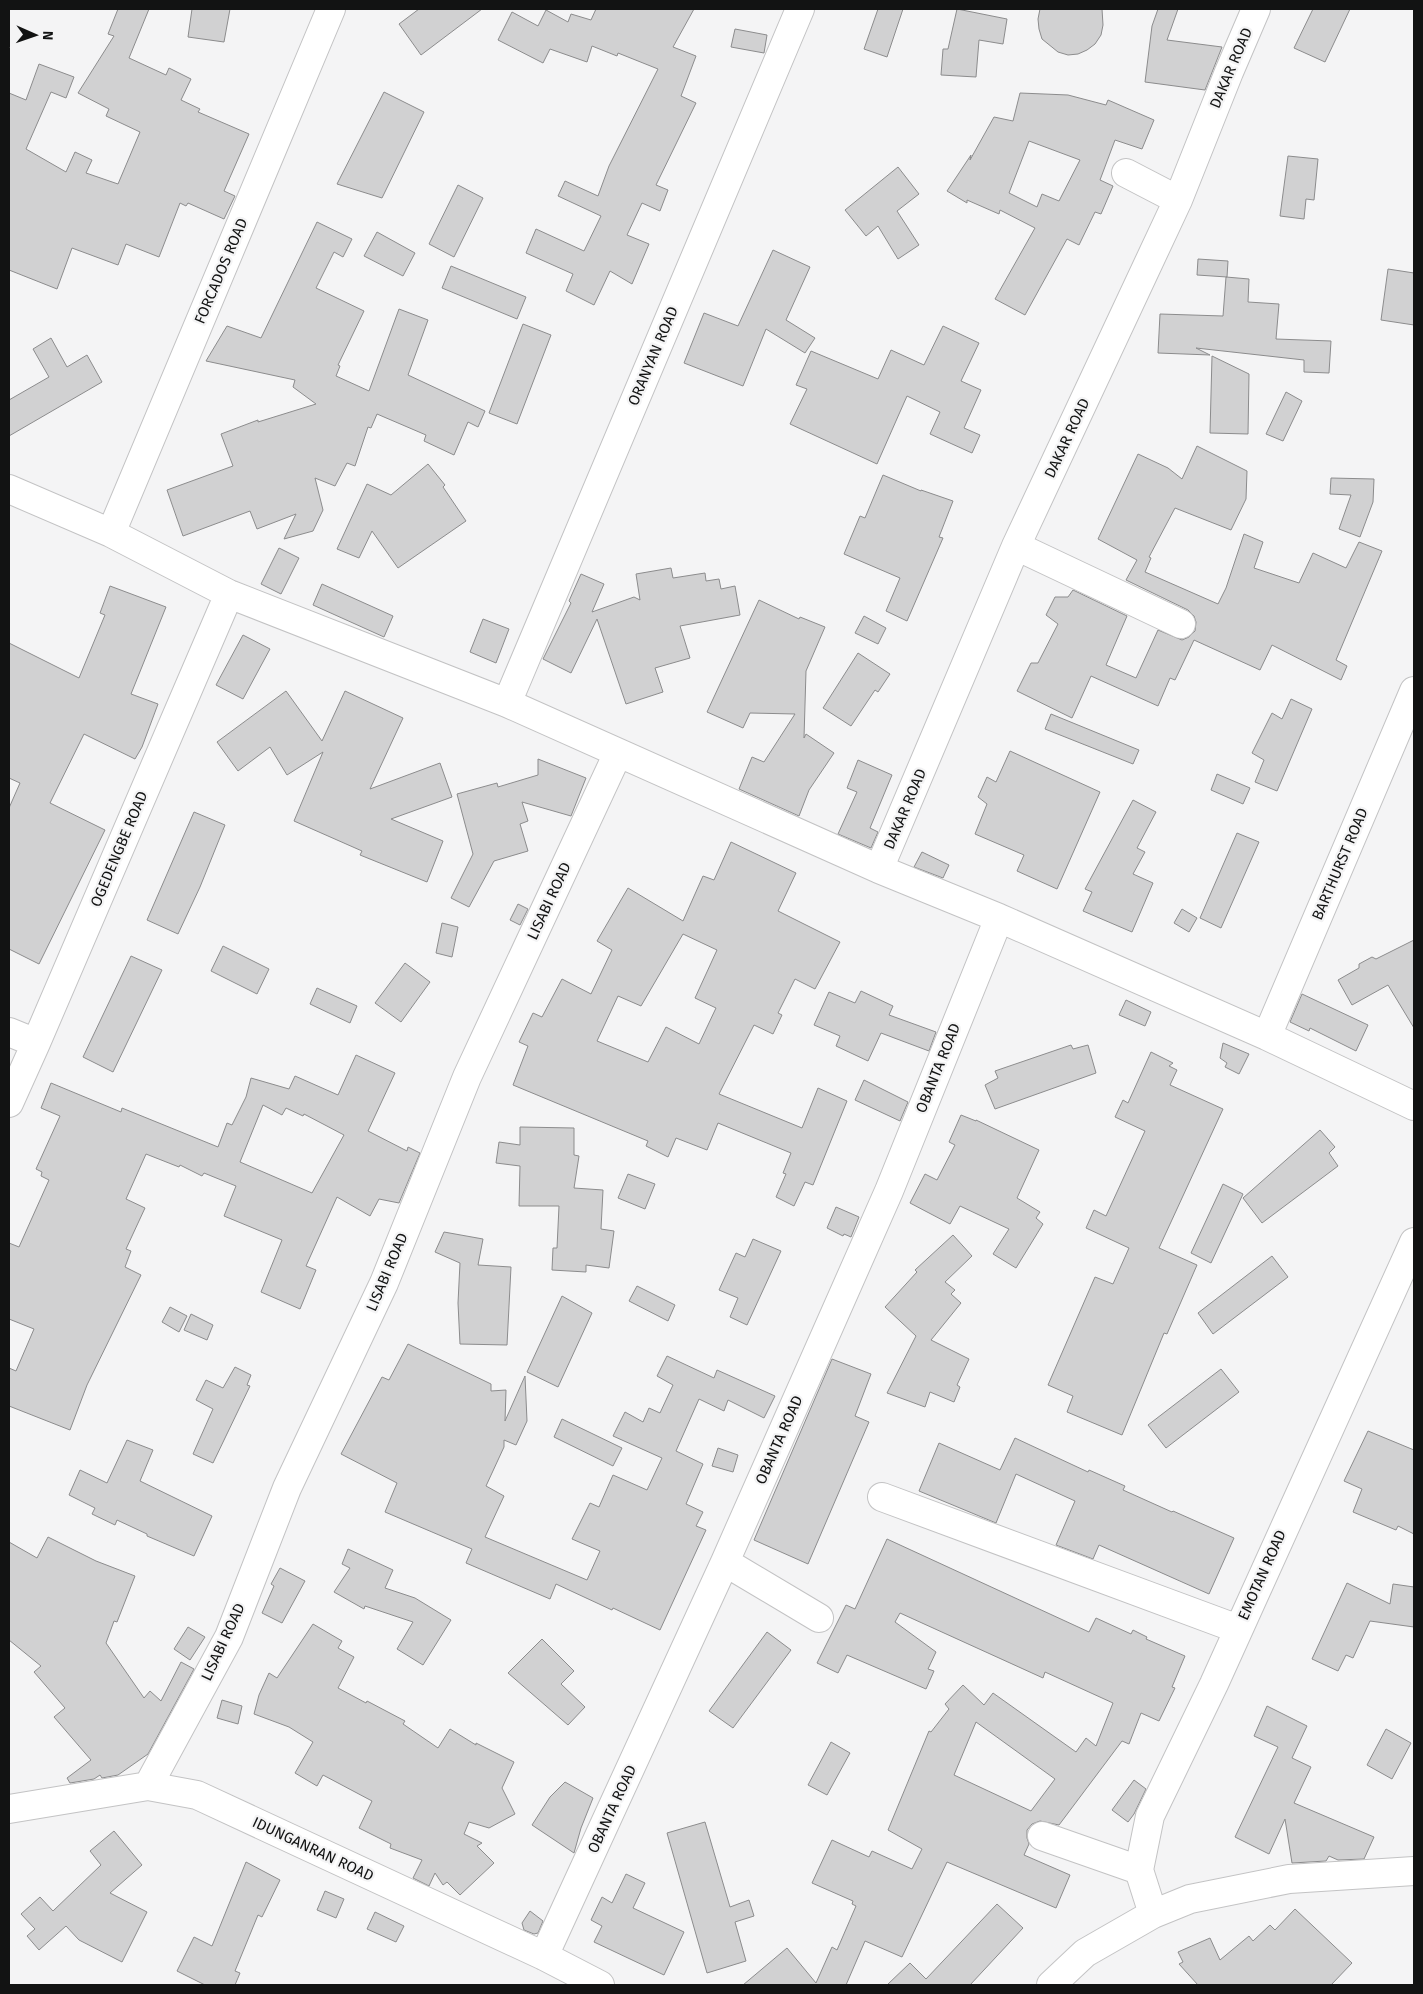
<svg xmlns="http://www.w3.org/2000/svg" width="1423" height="1994" viewBox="0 0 1423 1994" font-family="'Fira Sans',sans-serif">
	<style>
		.building { fill: #d1d1d2; stroke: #8c8c8d; fill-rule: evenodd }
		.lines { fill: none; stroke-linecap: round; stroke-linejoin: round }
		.minor-casing { stroke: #c3c3c4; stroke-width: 30 }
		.minor { stroke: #fff; stroke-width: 28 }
		.labels { text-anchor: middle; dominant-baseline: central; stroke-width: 4.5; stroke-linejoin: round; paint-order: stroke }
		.street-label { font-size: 15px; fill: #121313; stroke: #f4f4f5 }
	</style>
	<rect width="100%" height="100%" fill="#f4f4f5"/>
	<path class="building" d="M118,9H149L129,58L166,75L169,68L191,79L181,100L200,109L198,112L249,134L224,191L235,196L224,219L188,203L186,206L180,203L159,257L126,244L118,265L72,248L57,289L9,270V93L26,100L39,64L74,77L66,98L51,92L26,149L66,172L75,152L92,160L86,173L118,184L140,132L106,116L109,109L78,93L114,36L108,34Z
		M192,9H230L224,42L188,37Z
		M419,9H482L421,55L399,24Z
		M596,9H694L673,47L696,56L681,96L696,103L656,185L668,190L660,211L642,203L627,235L649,244L632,284L610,271L594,305L566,291L573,274L526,253L536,229L584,251L601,216L558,196L565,181L598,196L609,166L658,69L618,53L617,56L592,46L587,62L550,49L543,63L498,40L512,12L538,26L546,10L568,22L571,14L591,20Z
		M878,9H903L887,57L864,49Z
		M957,9L1007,19L1003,44L979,40L976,77L941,75L943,49H948Z
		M1040,9H1102L1103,25L1101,35L1095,44L1087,50L1078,54L1068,55L1058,52L1042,39L1039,29L1038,19Z
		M1158,9H1178L1167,40L1222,47L1205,90L1145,82L1152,26Z
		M1313,9H1350L1325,62L1294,48Z
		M735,29L767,35L764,53L731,47Z
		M384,92L424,112L382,198L337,184Z
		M1020,93L1068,95L1106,105L1108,100L1154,120L1142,149L1115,140L1100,180L1113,186L1101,214L1095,212L1079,245L1067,239L1025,315L995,299L1035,228L1000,210L999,214L967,200V203L947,191L971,155L970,160L994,117L1013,121ZM1029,141L1080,160L1059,201L1042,194L1037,207L1009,193Z
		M1288,156L1318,159L1314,200L1306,199L1304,219L1280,216Z
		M898,167L919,194L897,211L919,245L898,259L878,226L866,236L845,210Z
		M458,185L483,198L454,257L429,244Z
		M317,222L352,239L343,257L334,252L316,288L364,311L338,365L340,366L336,376L369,391L399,309L428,320L408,375L485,411L478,427L468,422L454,455L424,441L426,435L377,414L371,428L368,427L355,466L347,463L335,486L315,478L323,510L313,531L284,539L296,514L257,529L250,511L183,536L167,490L233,466L221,434L258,420V422L316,404L293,387L295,380L206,361L227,326L261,338Z
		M377,232L415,253L403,276L364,256Z
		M773,250L810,267L786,320L815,338L805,353L766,329L743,386L684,363L704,313L738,326Z
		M1198,259L1228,261L1227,277L1197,275Z
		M451,266L526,297L517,319L442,288Z
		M1388,269L1414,273V325L1381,320Z
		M1226,277L1249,279L1248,302L1279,304L1276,339L1331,341L1329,373L1304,372V360L1196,348L1210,355L1158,353L1160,314L1223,316Z
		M523,324L551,335L517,424L489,413Z
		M943,326L979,343L961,381L981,390L964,428L980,435L972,453L930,434L940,412L907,396L877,464L790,424L807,389L796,385L811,351L878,379L891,350L924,365Z
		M51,338L67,367L87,355L102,382L9,436V400L49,377L33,349Z
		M1212,356L1249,374L1248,434L1210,433Z
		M1286,392L1302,401L1283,441L1266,434Z
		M1197,446L1247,471L1246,499L1231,530L1175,508L1149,557L1151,558L1145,572L1218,604L1226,588L1244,534L1263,542L1254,568L1299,583L1313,553L1346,568L1359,542L1382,551L1336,660L1347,666L1341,680L1272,645L1260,670L1194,640L1175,680L1170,678L1158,706L1091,676L1072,718L1017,691L1031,663H1038L1058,624L1046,615L1055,597H1068L1073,590L1127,616L1106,665L1136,678L1158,630L1182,640L1189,637L1195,631L1196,622L1194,616L1188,610L1126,580L1137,560L1098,539L1138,454L1168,468L1182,479Z
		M428,464L445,485L443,487L466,521L398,568L372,531L359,558L337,549L367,484L391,495Z
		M883,475L921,491V490L953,501L939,537L943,538L907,621L886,611L900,578L844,554L860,516L865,518Z
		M1331,478L1374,479L1373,502L1360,537L1339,529L1351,495L1330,494Z
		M279,548L299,558L281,594L261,584Z
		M671,568L673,578L705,573L706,581L719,579L721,589L735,586L740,615L680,626L690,658L655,668L663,692L626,704L597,619L571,673L543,659L571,603L569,601L581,574L604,584L592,612L634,597L640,600L636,574Z
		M322,584L393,616L384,637L313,605Z
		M110,586L166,607L131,694L158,704L142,747L135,759L84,734L50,803L105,830L39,964L9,949V808L20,783L9,778V643L79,678L105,615L100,613Z
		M759,600L799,619L800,617L825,627L806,671L804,738L806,734L834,753L809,790L799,816L739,789L752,757L764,762L795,714L750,713L743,728L707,712Z
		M864,616L886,628L878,644L855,633Z
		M483,619L509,629L496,663L470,652Z
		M243,635L270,649L243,699L216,685Z
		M858,653L890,674L878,692L875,690L851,726L823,708Z
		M286,691L322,741L345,691L403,718L370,789L440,763L452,797L391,819L443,841L427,882L360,855L362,851L294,821L323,752L287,775L270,747L238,771L217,742Z
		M1291,699L1312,709L1277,791L1255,782L1264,760L1252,753L1272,713L1282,719Z
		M1051,714L1139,750L1133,764L1045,729Z
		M1010,751L1100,792L1057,889L1017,871L1024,855L975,834L987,804L978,797L987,777L996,782Z
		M538,759L586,778L571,816L522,802L528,821L520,824L528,851L494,861L469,907L451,898L473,854L457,794L497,783L498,787L538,775Z
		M858,760L892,775L870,828L878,832L871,848L838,834L857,792L847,788Z
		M1217,774L1250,788L1243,804L1211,790Z
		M1133,800L1156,812L1137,848L1145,852L1133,874L1153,883L1132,932L1083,911L1092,892L1085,889Z
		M194,812L225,825L200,887L178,934L147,920Z
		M1237,833L1259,842L1221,928L1200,918Z
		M731,842L796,873L778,911L840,942L815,989L795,979L778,1013L782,1015L773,1034L754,1025L719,1094L802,1128L818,1088L847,1101L813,1185L805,1182L794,1206L776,1197L786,1174L783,1173L791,1153L718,1123L707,1150L676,1138L668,1157L646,1146L648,1141L513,1085L528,1046L519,1042L533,1013L542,1017L562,979L591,994L612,950L597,941L628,888L683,921L703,876L714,880ZM683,934L717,950L695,998L716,1008L699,1044L666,1027L648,1062L597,1041L618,996L641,1006Z
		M922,852L949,865L943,878L914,867Z
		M518,904L528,909L520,925L510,920Z
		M1182,909L1197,918L1189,932L1174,923Z
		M442,923L458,927L452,957L436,953Z
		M1414,940V1028L1388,985L1352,1005L1338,980L1359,968V964L1372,957L1376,959Z
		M223,946L269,969L257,994L211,971Z
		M131,956L162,970L113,1072L83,1057Z
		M405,963L430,982L401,1022L375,1003Z
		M317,988L357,1006L350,1023L310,1004Z
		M861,991L893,1006L889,1015L936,1032L929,1051L881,1033L868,1061L836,1046L840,1036L814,1025L829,992L855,1003Z
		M1302,994L1368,1025L1356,1051L1310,1028L1309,1031L1290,1022Z
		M1126,1000L1151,1012L1145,1026L1119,1015Z
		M1223,1043L1249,1054L1239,1074L1225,1067L1227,1063L1220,1058Z
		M1071,1045L1073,1049L1088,1045L1096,1073L995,1109L985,1085L998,1078L995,1071Z
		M1151,1052L1173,1063L1169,1066L1177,1070L1170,1085L1223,1109L1159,1248L1197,1265L1167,1334L1164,1333L1122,1435L1067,1412L1073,1396L1048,1385L1095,1277L1113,1284L1129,1248L1086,1228L1094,1210L1106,1216L1145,1131L1115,1117L1123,1100L1128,1103Z
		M356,1055L395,1073L368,1131L407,1151L408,1147L420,1153L399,1203L379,1199L370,1216L337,1197L306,1266L316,1270L300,1309L261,1292L282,1240L224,1216L236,1186L204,1173L202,1176L180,1165L179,1167L146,1154L126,1199L145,1208L126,1249L131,1251L125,1267L141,1275L87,1385L70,1430L9,1406V1368L16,1371L34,1329L9,1319V1243L19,1247L49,1180L41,1176L42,1172L36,1169L60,1116L41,1108L51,1083L121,1112L122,1108L218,1147L227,1123L232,1125L246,1097L251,1078L289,1089L295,1076L338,1095ZM263,1105L282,1115L286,1108L303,1116L304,1114L344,1135L312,1193L240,1162Z
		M864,1080L908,1102L900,1121L855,1100Z
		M961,1115L976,1121V1120L1039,1150L1017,1198L1040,1212L1036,1218L1043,1224L1016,1268L993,1254L1009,1229L960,1206L950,1224L910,1203L925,1174L937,1180L955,1145L949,1142Z
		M520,1127L574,1128V1155L579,1156L574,1188L603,1190L601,1229L614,1231L609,1268L586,1265V1272L552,1270L553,1248H557L559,1206H519L520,1166L496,1163L499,1142L520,1145Z
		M1320,1130L1335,1147L1329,1153L1338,1166L1262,1223L1243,1198Z
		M628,1174L655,1184L645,1209L618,1198Z
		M1223,1184L1243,1194L1211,1263L1191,1253Z
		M836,1207L859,1217L851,1237L844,1234L843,1236L827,1228Z
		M444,1232L483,1239L478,1265L511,1267L507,1345L460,1344L458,1303L460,1263L435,1252Z
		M953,1235L972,1256L945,1282L955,1290L951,1294L961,1303L931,1340L969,1359L957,1385L960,1387L954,1402L930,1392L925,1407L887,1393L916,1336L885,1307L917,1272L915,1270Z
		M753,1239L781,1251L747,1325L730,1317L738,1298L719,1290L736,1253L745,1257Z
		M1272,1256L1288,1277L1213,1334L1198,1313Z
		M637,1286L675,1305L668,1321L629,1301Z
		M562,1296L592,1313L558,1387L527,1372Z
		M170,1307L187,1316L179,1332L162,1322Z
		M191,1314L213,1325L207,1340L184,1330Z
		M408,1344L491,1384V1391L506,1390L505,1421L525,1376L527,1421L516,1445L504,1440V1447L486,1486L504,1496L485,1537L587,1580L600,1551L572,1539L590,1503L599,1507L613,1475L647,1490L662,1458L613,1436L625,1412L643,1422L649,1408L660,1413L673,1385L657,1376L667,1356L714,1378L717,1370L775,1396L764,1418L728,1400L724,1411L699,1399L676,1451L703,1464L686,1504L703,1512L696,1526L706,1530L660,1630L613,1608L612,1610L556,1584L550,1599L466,1563L472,1549L385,1512L397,1483L341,1454L382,1377L389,1380Z
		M832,1359L871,1374L855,1416L869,1422L808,1564L754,1540Z
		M235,1367L251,1375L247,1385L250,1386L213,1463L193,1454L213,1409L196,1400L206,1380L223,1388Z
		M1221,1369L1239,1392L1166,1448L1148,1425Z
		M562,1419L622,1448L613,1466L554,1437Z
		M1368,1431L1414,1450V1534L1398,1526L1396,1530L1353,1512L1362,1489L1344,1481Z
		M1015,1438L1088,1472L1089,1470L1125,1486L1123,1490L1172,1512L1173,1511L1234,1538L1209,1594L1099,1545L1093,1559L1056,1545L1075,1501L1016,1474L996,1523L919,1491L939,1443L1000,1470Z
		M127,1440L153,1450L140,1481L212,1516L194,1556L147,1536V1534L117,1520L115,1525L92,1514L95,1508L69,1495L80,1470L107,1483Z
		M718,1448L738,1455L733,1472L712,1466Z
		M48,1537L96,1561L135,1576L117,1622L114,1621L106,1643L144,1698L150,1691L161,1701L181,1662L194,1669L148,1754L118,1775L102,1778L100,1775L94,1779L70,1783L67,1778L91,1760L54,1717L65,1708L34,1672L41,1666L9,1640V1542L37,1558Z
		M887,1539L1089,1632L1096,1618L1131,1634L1133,1630L1147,1637L1146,1639L1185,1656L1172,1687L1175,1688L1159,1721L1141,1713L1129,1744L1122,1741L1059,1825L1040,1821L1032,1824L1027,1830V1838L1029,1844L1024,1855L1070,1875L1056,1908L947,1862L902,1957L865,1941L846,1985H743L787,1948L816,1983L832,1947L837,1950L856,1906L852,1904L853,1901L812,1883L832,1840L869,1857L872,1851L912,1869L922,1849L888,1830L929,1731L931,1732L949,1709L945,1704L963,1685L984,1705L993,1693L1076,1752L1086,1738L1096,1746L1113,1703L1045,1672L1043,1678L900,1613L895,1622L936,1652L928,1669L934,1671L926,1689L847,1655L838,1673L817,1663L846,1605L855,1609ZM976,1722L1055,1779L1031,1811L954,1775Z
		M348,1549L393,1570L385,1588L415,1598L451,1620L423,1665L397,1649L413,1622L365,1606L364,1609L334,1592L350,1568L342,1564Z
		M280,1568L305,1581L282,1623L262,1613L274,1586L271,1584Z
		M1347,1583L1390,1604L1393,1584L1414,1587V1627L1370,1621L1353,1658L1346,1655L1338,1671L1312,1659Z
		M313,1624L342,1641L338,1648L354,1657L338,1688L366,1703L367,1701L405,1721L403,1724L438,1748L450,1729L476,1745V1743L514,1762L502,1788L515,1814L489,1828L469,1822L464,1834L482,1843L477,1846L494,1863L460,1895L447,1882L443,1885L435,1873L429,1886L413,1878L422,1860L390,1848L391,1844L359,1828L372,1801L323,1775L317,1786L295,1773L313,1742L289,1727L254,1714L259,1695L269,1673L277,1678Z
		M188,1627L205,1637L190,1660L174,1649Z
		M767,1632L791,1650L733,1728L709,1711Z
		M542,1639L574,1671L561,1684L585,1707L568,1725L508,1673Z
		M222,1700L242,1706L238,1724L217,1718Z
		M1267,1706L1307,1726L1292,1758L1311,1767L1294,1803L1374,1837L1364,1859L1338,1860L1329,1856L1326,1861L1292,1863L1285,1819L1269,1854L1235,1837L1278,1747L1254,1736Z
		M1386,1729L1411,1743L1392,1779L1367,1765Z
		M831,1742L850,1753L827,1795L808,1785Z
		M1134,1780L1146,1789L1134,1814L1128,1822L1112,1810Z
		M565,1782L593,1798L581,1828L574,1853L532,1825L550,1797Z
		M705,1822L730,1907L749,1900L754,1916L735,1922L746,1961L707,1973L667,1833Z
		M114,1831L142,1865L110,1893L147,1912L122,1962L79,1940L66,1926L39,1950L27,1936L35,1929L21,1914L40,1897L53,1911L101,1865L90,1851Z
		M246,1862L280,1880L262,1917L258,1915L235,1971L240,1973L235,1985H205L177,1971L194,1937L212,1946Z
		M626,1874L645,1883L633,1908L684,1932L664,1975L594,1942L602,1926L591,1920L602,1897L612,1903Z
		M325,1891L344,1899L336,1918L317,1910Z
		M997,1904L1023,1928L970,1985H887L910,1963L926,1979Z
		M1295,1909L1352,1963L1331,1985H1198L1179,1964L1183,1962L1178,1952L1210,1938L1220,1960L1249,1936L1253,1941L1270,1925L1275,1930Z
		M530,1911L543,1921L538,1933L534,1934L524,1930L522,1923Z
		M375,1912L404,1926L396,1942L367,1929Z"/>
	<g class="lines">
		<g class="minor-casing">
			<path id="minor" d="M1126,173L1178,200
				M9,489L111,533L229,594L507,703L879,869L999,918L1267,1036L1414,1106
				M111,533L331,9
				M1016,546L1181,624
				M507,703L800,9
				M879,869L1016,546L1178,200L1229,72L1256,9
				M9,1032L36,1043
				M1267,1036L1414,691
				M9,1103L36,1043L229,594
				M882,1497L1238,1629
				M725,1562L819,1618
				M148,1786L229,1637L287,1488L384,1283L467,1077L618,753
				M9,1809L148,1786L197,1795L544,1956L600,1985
				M1042,1836L1139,1870
				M1153,1914L1139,1870L1150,1816L1214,1684L1414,1242
				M544,1956L725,1562L889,1191L999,918
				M1051,1985L1085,1953L1153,1914L1190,1899L1289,1879L1414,1871"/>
		</g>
		<use href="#minor" class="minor"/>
	</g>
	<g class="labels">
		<g class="street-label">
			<text transform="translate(1231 68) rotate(-67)">DAKAR ROAD</text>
			<text transform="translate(221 271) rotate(-67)">FORCADOS ROAD</text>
			<text transform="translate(653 356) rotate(-67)">ORANYAN ROAD</text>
			<text transform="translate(1067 438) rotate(-65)">DAKAR ROAD</text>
			<text transform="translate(905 809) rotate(-67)">DAKAR ROAD</text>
			<text transform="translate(119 849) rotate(-67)">OGEDENGBE ROAD</text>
			<text transform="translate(1340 864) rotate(-67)">BARTHURST ROAD</text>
			<text transform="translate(549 901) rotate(-65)">LISABI ROAD</text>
			<text transform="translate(938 1068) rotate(-68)">OBANTA ROAD</text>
			<text transform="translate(387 1272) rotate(-67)">LISABI ROAD</text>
			<text transform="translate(779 1440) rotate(-66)">OBANTA ROAD</text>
			<text transform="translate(1262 1575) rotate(-66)">EMOTAN ROAD</text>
			<text transform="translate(223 1642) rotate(-65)">LISABI ROAD</text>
			<text transform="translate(612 1809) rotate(-65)">OBANTA ROAD</text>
			<text transform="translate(313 1849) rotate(25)">IDUNGANRAN ROAD</text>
		</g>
	</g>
	<rect width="1423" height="1994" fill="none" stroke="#121313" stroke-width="20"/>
	<g transform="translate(35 35) rotate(92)" stroke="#f4f4f5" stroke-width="4" paint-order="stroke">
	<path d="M0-4L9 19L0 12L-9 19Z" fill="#121313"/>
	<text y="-8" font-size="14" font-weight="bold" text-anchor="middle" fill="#121313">N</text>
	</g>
</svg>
